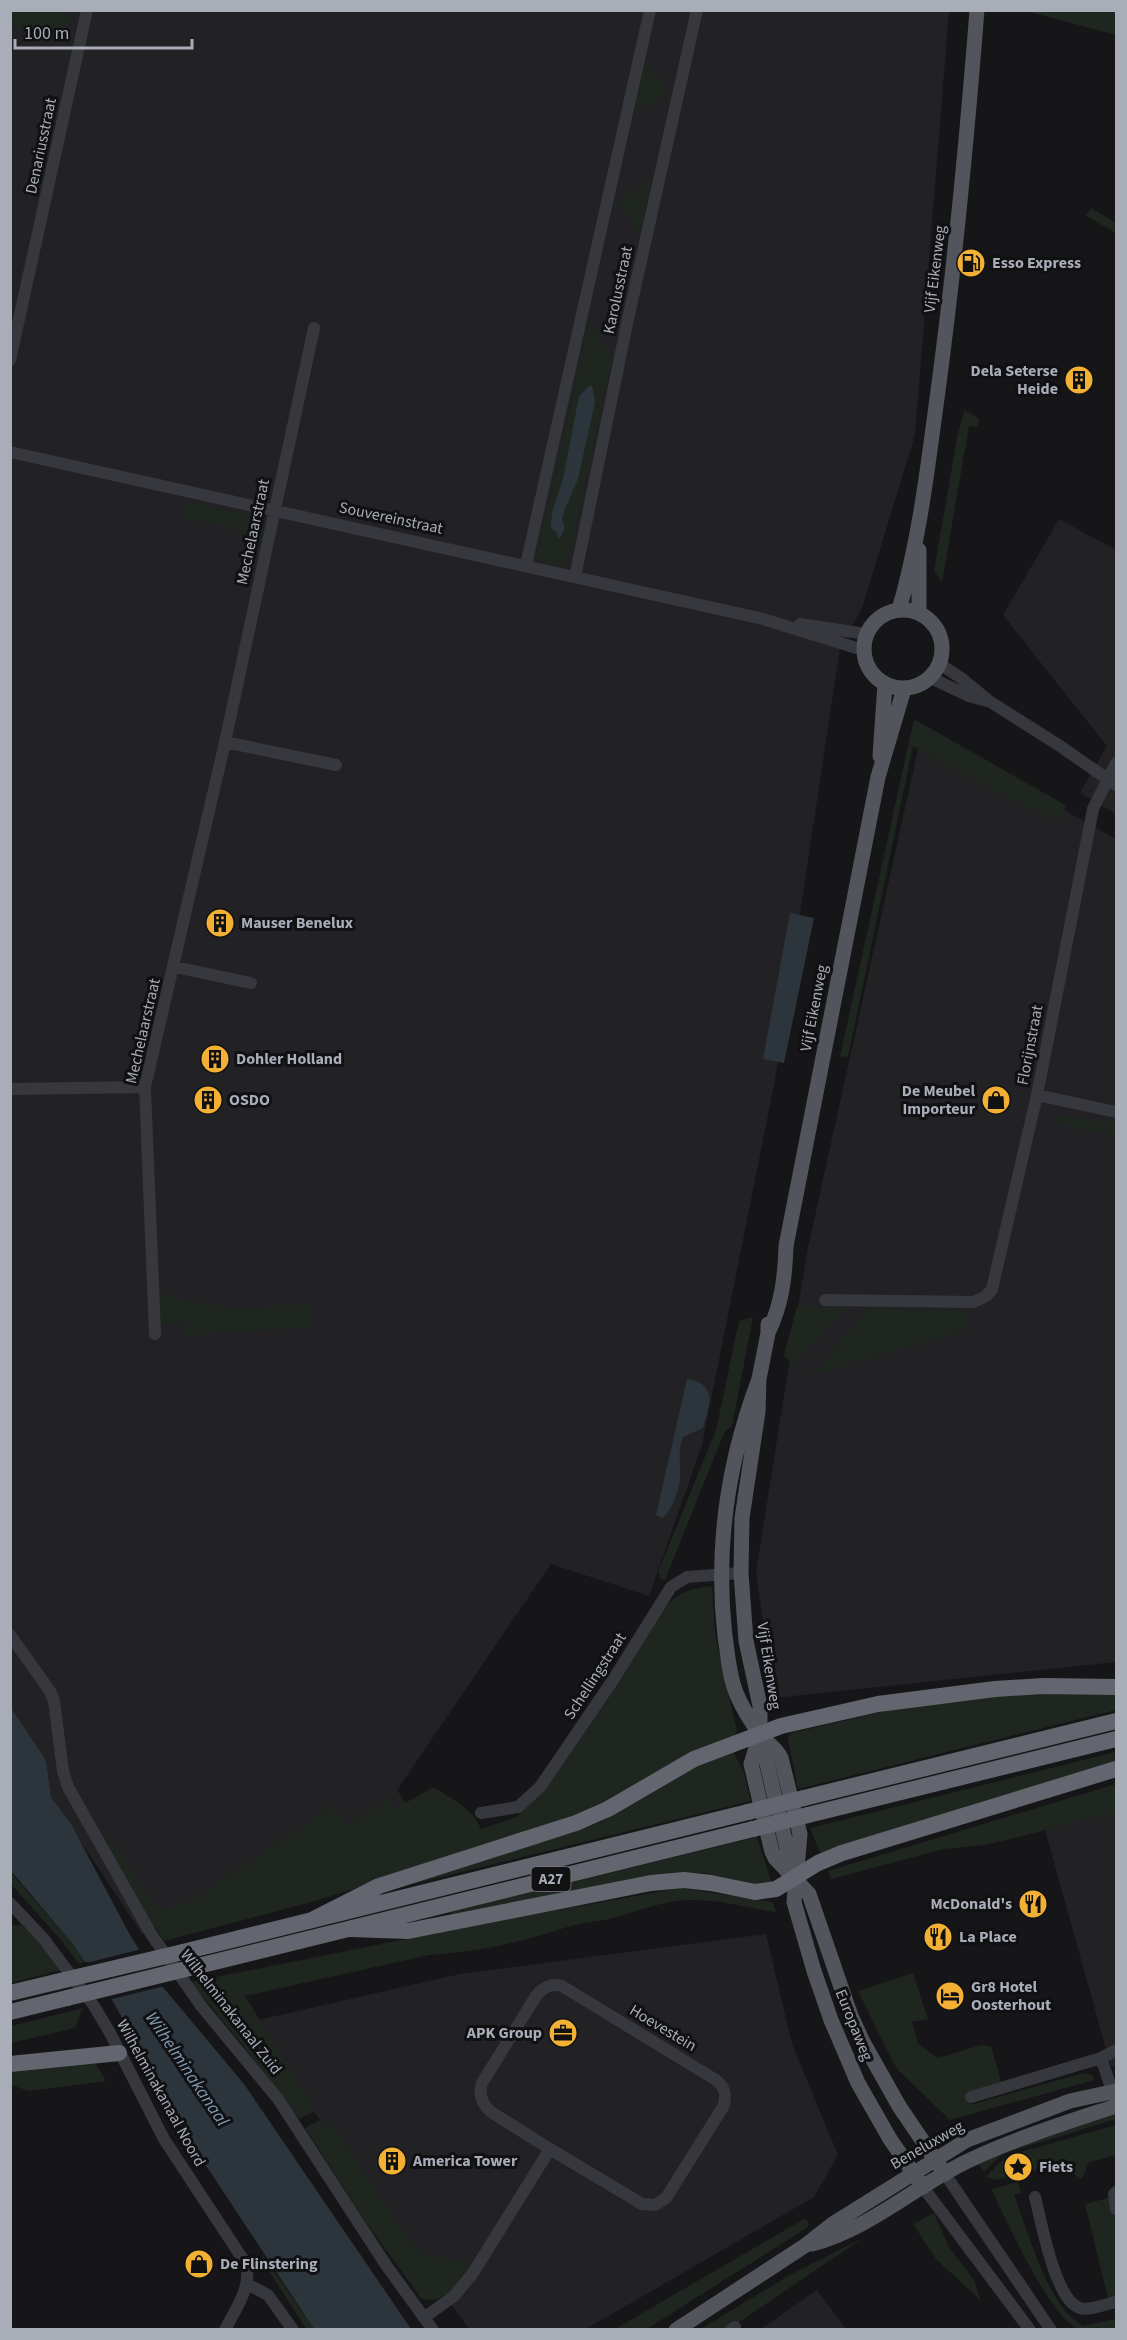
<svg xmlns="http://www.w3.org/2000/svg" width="1127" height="2340" viewBox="0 0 1127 2340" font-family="'Source Sans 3',sans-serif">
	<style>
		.built { fill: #222225 }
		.green { fill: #1e261f; fill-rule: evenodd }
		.water { fill: #2c353c }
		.pier { fill: #161618 }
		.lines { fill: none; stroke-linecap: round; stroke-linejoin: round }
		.minor { stroke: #37383d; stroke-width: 12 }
		.major { stroke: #53555c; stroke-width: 15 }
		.highway { stroke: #63666e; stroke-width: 16 }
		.highway-bridge { stroke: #63666e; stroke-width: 16 }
		.labels { text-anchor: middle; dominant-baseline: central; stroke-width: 6; stroke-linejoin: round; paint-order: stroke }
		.shield { fill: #111113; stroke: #7b7e86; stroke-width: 1.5 }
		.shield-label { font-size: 15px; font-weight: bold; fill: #a8adb8 }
		.street-label { font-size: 16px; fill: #a8adb8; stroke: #111113 }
		.poi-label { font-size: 16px; font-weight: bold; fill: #a8adb8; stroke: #111113; text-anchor: start }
		.water-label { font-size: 18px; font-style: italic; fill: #7f9bb3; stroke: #111113 }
	</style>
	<rect width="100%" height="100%" fill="#161618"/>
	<path class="built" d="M71,10L949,11L915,435L862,608L840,648L775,1080L702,1445L649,1596L551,1564L397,1790L425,1831L167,1918L142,1934L51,1797L46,1760L11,1707L10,24L65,38Z
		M1059,519L1114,549L1116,546V814L1080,793L1107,746L1003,615Z
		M922,731L1116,839V1662L774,1698L756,1572L807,1252Z
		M1116,1801V2066L1111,2067L1045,1830Z
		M766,1934L792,2044L838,2155L814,2197L586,2329H469L250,2022L460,1974Z
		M817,2290L846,2329H761Z"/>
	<path class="green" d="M11,10L71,11L65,38L11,24Z
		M1026,11H1116V35Z
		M646,57L668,91L667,94L634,114Z
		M652,178L640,236L619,203L620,200Z
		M1091,208L1116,223V233L1086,216Z
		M589,322L612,357L570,554L564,564C553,569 546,566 538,557L539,546ZM592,387L595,402L578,479L564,511L562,520L565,528L560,535L556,532L558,491L563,479L579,396L581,392Z
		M964,410L979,418L978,427L969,426L942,582L934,571L957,438Z
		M188,501L259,518L263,529L261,543L243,540L244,530L184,518Z
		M914,719L1067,806L1056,819L1013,801L913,746L848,1057L840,1056Z
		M1057,1114L1116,1124V1134L1057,1124Z
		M158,1294L236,1309L312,1304L314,1327L185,1335V1323L158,1325Z
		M797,1306L845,1307L793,1367L784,1355Z
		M869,1309L967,1311L968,1329L812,1375Z
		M753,1317L732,1426L725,1431L716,1453L665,1580L661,1579L658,1572L716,1430L739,1321Z
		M712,1586L715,1634L737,1731L734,1736L586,1814L319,1900L164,1941L136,1900L110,1846V1837L158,1909L190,1902L332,1806L348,1825L388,1798L396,1808L434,1787C451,1799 473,1808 481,1829L517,1817L662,1610C677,1593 690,1588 712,1586Z
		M1116,1692V1710L798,1789L788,1739V1735L795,1732L890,1710L988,1696Z
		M732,1749L744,1773L751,1801L396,1888L601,1822L675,1778Z
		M1116,1752V1764L820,1853L810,1828Z
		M1116,1784V1811L1023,1836L985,1845L944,1849L831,1879L828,1871Z
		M757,1837L772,1884H748L705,1873H692L452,1915L451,1912Z
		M10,1872L72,1943L85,1962L79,1964L61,1940L11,1884Z
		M680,1888L773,1902L776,1912C748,1908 718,1899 689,1900C661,1901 636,1912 609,1919C594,1922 578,1923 564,1928C519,1943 476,1952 429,1955L245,1996L314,2109L313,2112L299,2119L245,2048L191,1982L486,1923Z
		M21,1925L38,1937L60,1970L11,1983L10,1926Z
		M913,1973L928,2019L912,2022L918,2044L938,2058L981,2045L991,2046L1002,2084L968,2093L970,2105L1083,2073L1092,2075L1094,2080L950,2120L899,2071L893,2062L858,1991Z
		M83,2008L75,2028L11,2043V2026Z
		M93,2059L106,2081L29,2091L11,2085L10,2068Z
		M1116,2113V2119L1012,2151L1001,2155L984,2172L979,2164L1010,2149Z
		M319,2120L337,2132L402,2232L424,2256L471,2261C460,2278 444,2308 421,2298L365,2221L305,2128Z
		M1116,2125V2155L1089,2162L1082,2179L1067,2170L1056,2165L996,2180L986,2177L998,2164L1010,2155Z
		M1018,2182L1021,2193L1014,2195C1029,2233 1047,2306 1083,2326L1116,2319V2329C1105,2330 1090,2332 1079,2329C1051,2321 1005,2217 991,2189Z
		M1116,2196V2297L1108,2298L1085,2204Z
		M934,2213L949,2247L974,2280L981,2301L936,2259L913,2224Z
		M804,2219L808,2222V2227L647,2329H615Z
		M863,2238L729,2329L699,2330L797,2271Z
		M262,2254L314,2329H306L264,2263Z"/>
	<path class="water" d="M589,386H592L595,402L578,479L564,511L562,520L565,528L560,538L557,537L558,534L551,528L552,512L563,479L579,396Z
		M790,913L814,918L784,1063L763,1059Z
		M687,1379C719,1384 709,1406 703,1428L683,1437C677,1452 681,1464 680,1480C678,1492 672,1510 663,1518L656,1515Z
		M10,1706L46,1760L51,1797L71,1824L130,1935L162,1986L244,2084L411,2329H314L199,2155L111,1998L88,1962H85L72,1943L11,1871Z"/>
	<path class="pier" d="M142,1949L164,1984L168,1985L108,2000L86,1965L82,1964Z"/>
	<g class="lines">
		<path class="minor" d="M10,360L87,10
			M10,452L763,619L863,650
			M526,565L650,10
			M575,577L628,319L697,10
			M800,624L866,634
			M940,664L961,678L989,701L1057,744L1116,785
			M931,678L969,696L987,701
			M225,742L336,765
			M175,967L251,983
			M10,1089L145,1087
			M1037,1095L1116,1112
			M825,1300L974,1302L986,1296L992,1289L1037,1095L1093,809L1116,763
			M155,1334L145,1087L225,742L314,328
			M10,1635L50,1691L54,1701L63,1771L68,1787L151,1934L202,2007L278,2099L386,2265L433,2330
			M481,1813L518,1807L540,1787L613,1680L671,1587L687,1577L741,1573
			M10,1903L43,1938L94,2006L109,2031L164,2139L246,2264C252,2288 235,2309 225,2330
			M1101,2058L1115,2099
			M971,2097L1101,2058L1116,2050
			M945,2174L1051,2330
			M923,2187L1030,2330
			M1116,2192L1114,2194L1116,2209
			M1035,2197C1041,2220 1055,2301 1080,2308C1089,2311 1106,2304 1116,2302
			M247,2284L268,2295L293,2330
			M425,2317L454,2296L473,2273L550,2149L642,2204L655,2205L666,2198L723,2107C727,2095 725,2087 716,2080L562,1986C552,1983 543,1987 536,1996L482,2083C478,2095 482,2104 491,2112L550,2149
			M731,2330L735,2327"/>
		<path class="major" d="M864 649a39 39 0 1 1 78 0a39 39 0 1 1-78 0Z
			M899,610C920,538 928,464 938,391C955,264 967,138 977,10
			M919,613V550
			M880,756L885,684
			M768,1324V1333L759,1379L758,1412L742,1518L741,1573L746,1641L760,1706V1735L792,1869
			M768,1333C782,1304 785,1277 786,1246L878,777L904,689
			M759,1379C728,1461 715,1549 725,1636C728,1655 729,1677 737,1695C742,1707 752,1723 760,1734C766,1743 777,1748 781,1758L800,1834L794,1902L814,1971L831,2020L858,2083L890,2139L923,2187
			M760,1735L751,1764L772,1852L775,1858L809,1894L851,2016L863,2042L899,2106L945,2174
			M812,2244C870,2229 916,2185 970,2160C1017,2138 1068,2122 1116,2106
			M676,2330L806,2245L834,2223L967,2140L1070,2101L1116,2091"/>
		<path class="highway" d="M804,1798L1116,1721
			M808,1815L1116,1739
			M312,1920L379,1886L576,1823L608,1809L694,1759L781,1726L878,1704L995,1689L1043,1686L1116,1687
			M350,1929L408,1931L651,1883L684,1880L711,1883L755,1892L776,1889L818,1863L842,1853L1116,1769
			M183,1952L748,1812
			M194,1967L753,1829
			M10,1993L56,1982
			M10,2012L67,1998
			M10,2064L119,2053"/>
		<path class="highway-bridge" d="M748,1812L804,1798
			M753,1829L808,1815
			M56,1982L183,1952
			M67,1998L194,1967"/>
	</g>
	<defs>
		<g id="fuel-disc" transform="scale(1.5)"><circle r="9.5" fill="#f2b134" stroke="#111113"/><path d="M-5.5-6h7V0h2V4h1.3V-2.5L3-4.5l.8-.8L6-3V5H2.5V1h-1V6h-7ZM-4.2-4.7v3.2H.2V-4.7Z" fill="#111"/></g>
		<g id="building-disc" transform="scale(1.5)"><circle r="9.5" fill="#f2b134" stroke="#111113"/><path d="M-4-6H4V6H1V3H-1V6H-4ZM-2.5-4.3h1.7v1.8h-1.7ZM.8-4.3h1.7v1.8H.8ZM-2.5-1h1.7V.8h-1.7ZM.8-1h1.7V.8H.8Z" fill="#111"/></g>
		<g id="shop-disc" transform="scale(1.5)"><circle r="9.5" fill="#f2b134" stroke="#111113"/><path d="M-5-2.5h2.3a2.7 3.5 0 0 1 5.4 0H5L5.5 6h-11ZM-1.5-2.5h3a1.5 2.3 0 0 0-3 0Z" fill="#111"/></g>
		<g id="restaurant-disc" transform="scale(1.5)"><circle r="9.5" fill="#f2b134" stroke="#111113"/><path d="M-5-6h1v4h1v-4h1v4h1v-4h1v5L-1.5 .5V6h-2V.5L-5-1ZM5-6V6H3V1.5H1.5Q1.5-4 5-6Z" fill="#111"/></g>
		<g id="hotel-disc" transform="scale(1.5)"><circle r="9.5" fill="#f2b134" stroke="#111113"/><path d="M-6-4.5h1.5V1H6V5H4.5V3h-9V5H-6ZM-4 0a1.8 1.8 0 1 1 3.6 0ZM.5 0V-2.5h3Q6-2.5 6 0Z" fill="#111"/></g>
		<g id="office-disc" transform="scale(1.5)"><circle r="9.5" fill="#f2b134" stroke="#111113"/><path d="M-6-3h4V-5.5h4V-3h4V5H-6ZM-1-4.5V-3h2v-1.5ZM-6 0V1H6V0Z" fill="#111"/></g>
		<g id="sight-disc" transform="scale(1.5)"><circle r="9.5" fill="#f2b134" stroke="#111113"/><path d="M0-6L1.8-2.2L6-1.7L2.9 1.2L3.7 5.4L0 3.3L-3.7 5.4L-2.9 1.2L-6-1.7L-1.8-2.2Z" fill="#111"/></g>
	</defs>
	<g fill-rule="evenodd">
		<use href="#fuel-disc" x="971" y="263"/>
		<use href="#building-disc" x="1079" y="380"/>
		<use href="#building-disc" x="220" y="923"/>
		<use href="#building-disc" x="215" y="1059"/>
		<use href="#building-disc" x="208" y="1100"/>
		<use href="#shop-disc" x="996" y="1100"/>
		<use href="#restaurant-disc" x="1033" y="1904"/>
		<use href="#restaurant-disc" x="938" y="1937"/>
		<use href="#hotel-disc" x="950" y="1996"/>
		<use href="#office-disc" x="563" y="2033"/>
		<use href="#building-disc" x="392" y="2161"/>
		<use href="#sight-disc" x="1018" y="2167"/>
		<use href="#shop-disc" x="199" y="2264"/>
	</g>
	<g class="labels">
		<rect class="shield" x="531.5" y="1867" width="39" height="24" rx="4.5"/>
		<g class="shield-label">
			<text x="551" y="1879">A27</text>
		</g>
		<g class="street-label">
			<text transform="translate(41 146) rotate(-78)">Denariusstraat</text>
			<text transform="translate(935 269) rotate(-83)">Vijf Eikenweg</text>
			<text transform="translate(618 290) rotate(-78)">Karolusstraat</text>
			<text transform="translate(391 518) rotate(12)">Souvereinstraat</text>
			<text transform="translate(253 532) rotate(-78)">Mechelaarstraat</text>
			<text transform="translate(814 1008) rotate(-79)">Vijf Eikenweg</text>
			<text transform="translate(143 1031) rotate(-77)">Mechelaarstraat</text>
			<text transform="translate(1030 1045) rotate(-79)">Florijnstraat</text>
			<text transform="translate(769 1666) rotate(81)">Vijf Eikenweg</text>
			<text transform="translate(595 1676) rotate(-57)">Schellingstraat</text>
			<text transform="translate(231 2012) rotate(52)">Wilhelminakanaal Zuid</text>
			<text transform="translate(854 2025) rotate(68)">Europaweg</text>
			<text transform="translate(663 2028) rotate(31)">Hoevestein</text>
			<text transform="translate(161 2093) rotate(61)">Wilhelminakanaal Noord</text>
			<text transform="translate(927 2145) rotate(-30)">Beneluxweg</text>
		</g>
		<g class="poi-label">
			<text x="992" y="263">Esso Express</text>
			<text x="1058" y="371" text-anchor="end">Dela Seterse<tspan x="1058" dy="18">Heide</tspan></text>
			<text x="241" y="923">Mauser Benelux</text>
			<text x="236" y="1059">Dohler Holland</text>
			<text x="975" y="1091" text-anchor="end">De Meubel<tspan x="975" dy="18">Importeur</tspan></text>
			<text x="229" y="1100">OSDO</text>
			<text x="1012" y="1904" text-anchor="end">McDonald's</text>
			<text x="959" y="1937">La Place</text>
			<text x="971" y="1987">Gr8 Hotel<tspan x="971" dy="18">Oosterhout</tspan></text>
			<text x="542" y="2033" text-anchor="end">APK Group</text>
			<text x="413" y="2161">America Tower</text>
			<text x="1039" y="2167">Fiets</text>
			<text x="220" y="2264">De Flinstering</text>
		</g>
		<g class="water-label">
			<text transform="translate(187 2069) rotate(56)">Wilhelminakanaal</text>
		</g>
	</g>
	<rect width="1127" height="2340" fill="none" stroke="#a8adb8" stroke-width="24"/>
	<path d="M15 39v9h177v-9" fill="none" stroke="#a8adb8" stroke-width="3"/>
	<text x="24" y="39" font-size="18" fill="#a8adb8" stroke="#111113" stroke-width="4.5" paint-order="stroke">100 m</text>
</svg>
